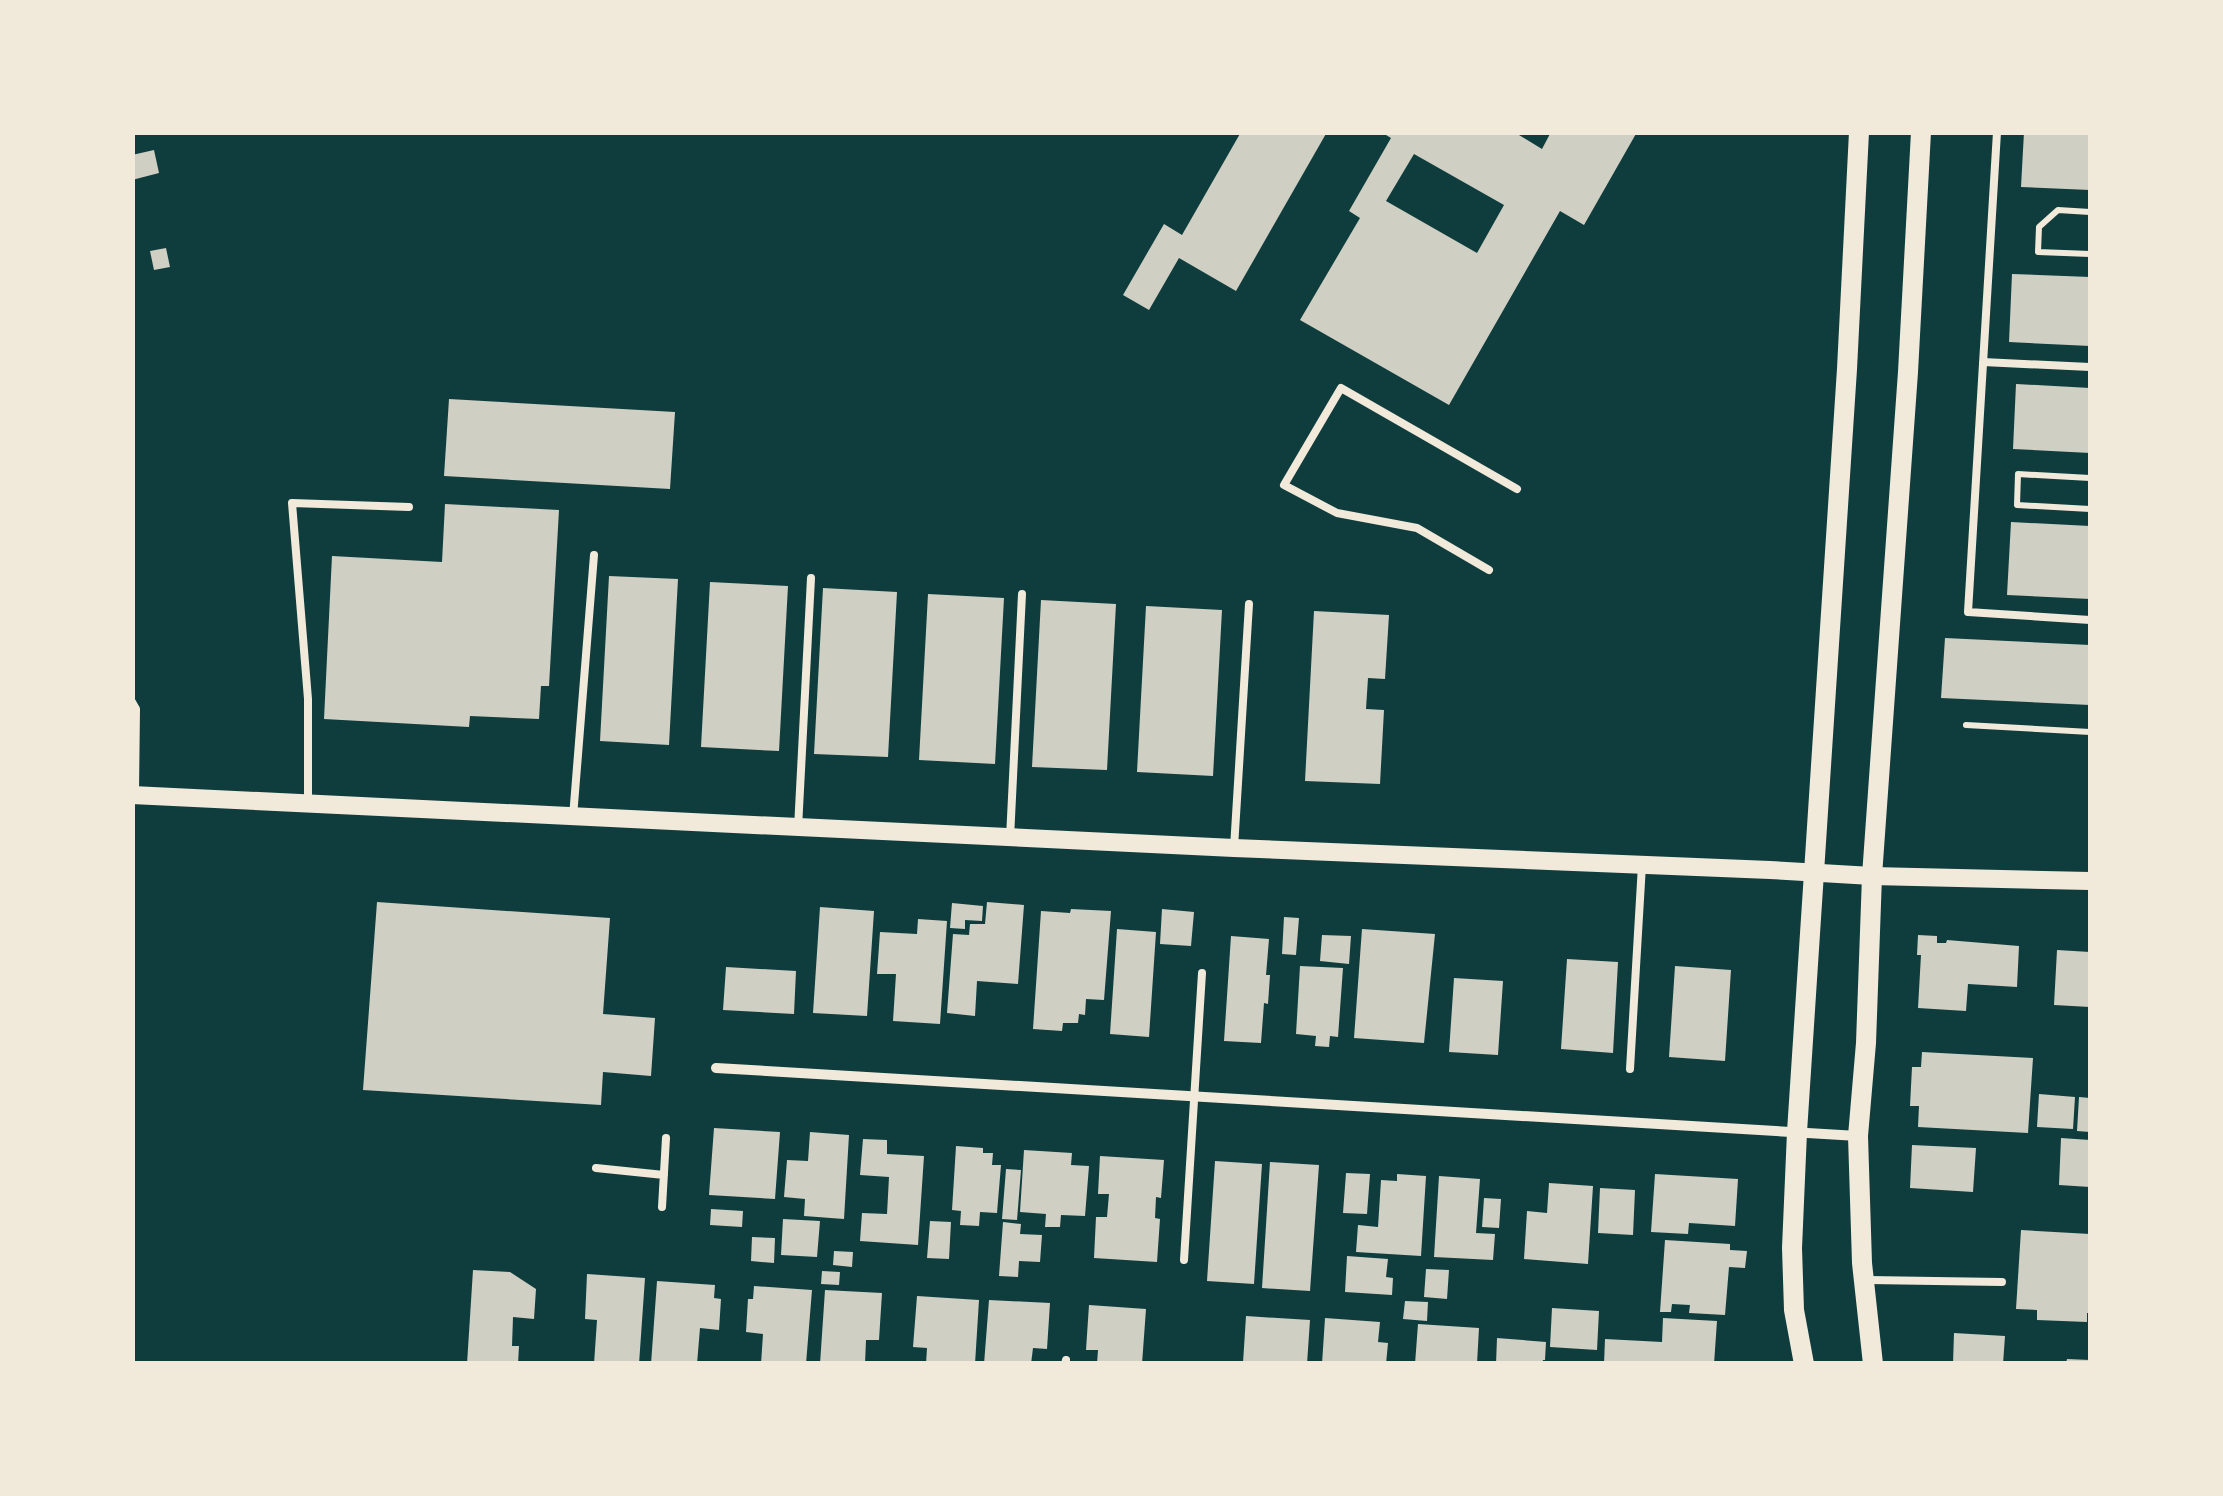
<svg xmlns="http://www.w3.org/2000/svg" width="2223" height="1496" viewBox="0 0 2223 1496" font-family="Inter,sans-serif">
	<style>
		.building { fill: #cfcfc3; fill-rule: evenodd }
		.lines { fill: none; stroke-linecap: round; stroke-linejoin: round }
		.path { stroke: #f1e9da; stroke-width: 6 }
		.service { stroke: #f1e9da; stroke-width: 8 }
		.minor { stroke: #f1e9da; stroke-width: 10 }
		.tertiary { stroke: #f1e9da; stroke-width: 18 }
		.secondary { stroke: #f1e9da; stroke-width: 20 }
	</style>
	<rect width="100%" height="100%" fill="#0f3d3e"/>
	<path class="building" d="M1241,132H1327L1236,291L1179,258L1149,310L1123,295L1164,224L1182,235Z
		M1381,132H1514L1542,149L1551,132H1637L1584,225L1560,211L1449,405L1300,320L1360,218L1349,211L1391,138ZM1414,154L1504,205L1477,253L1386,201Z
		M2024,132H2090V190L2021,187Z
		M154,150L159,173L132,180V155Z
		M166,248L170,267L154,270L150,251Z
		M2012,274L2090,277V346L2009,342Z
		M2016,384L2090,388V453L2013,449Z
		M449,399L675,412L670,489L444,476Z
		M445,504L559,510L549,686H541L539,719L470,716L469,727L324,719L332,556L442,562Z
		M2011,522L2090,526V599L2007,595Z
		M609,576L678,579L669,745L600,741Z
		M710,582L788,586L779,751L701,747Z
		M823,588L897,592L888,757L814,754Z
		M928,594L1004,598L995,764L919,760Z
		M1041,600L1116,604L1107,770L1032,767Z
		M1146,606L1222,610L1213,776L1137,772Z
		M1314,611L1389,615L1385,679L1368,678L1366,709L1384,710L1380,784L1305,781Z
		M1945,638L2090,645V705L1941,698Z
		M377,902L610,918L603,1014L655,1018L651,1076L603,1072L601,1105L363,1090Z
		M987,902L1024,905L1018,984L977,981L975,1016L947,1013L953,934L969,935L970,924H985Z
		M952,903L983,906L982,921L965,920V929L950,928Z
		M820,907L874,911L867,1016L813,1013Z
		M1071,909L1111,911L1104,1000L1086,999L1085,1015L1079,1014L1078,1023H1063L1062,1031L1033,1029L1041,911L1070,913Z
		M1162,909L1194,912L1191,946L1160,944Z
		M1284,917L1299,918L1296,955L1282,954Z
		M918,919L947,921L940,1024L893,1021L896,974H877L880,932L917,934Z
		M1117,929L1156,932L1149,1037L1110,1034Z
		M1362,929L1435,934L1424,1043L1354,1038Z
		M1322,935L1351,936L1349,964L1320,961Z
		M1918,935L1937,936V943H1946L1947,940L2019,946L2017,987L1968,984L1966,1011L1918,1008L1921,955H1917Z
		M1231,936L1269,939L1266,975H1270L1268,1004L1264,1003L1261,1043L1224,1041Z
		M2057,950L2090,952V1007L2054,1005Z
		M1567,959L1618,962L1613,1053L1561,1049Z
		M1300,966L1343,968L1338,1037L1330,1036L1329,1047L1315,1046L1316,1036L1296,1034Z
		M1675,966L1731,970L1725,1061L1669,1057Z
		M726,967L796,971L794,1014L723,1010Z
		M1454,978L1503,981L1498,1055L1449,1052Z
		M1922,1052L2033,1058L2028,1133L1918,1127L1919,1106H1910L1912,1067H1921Z
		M2039,1094L2075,1097L2073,1129L2037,1127Z
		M2079,1097L2090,1098V1132L2077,1131Z
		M714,1128L780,1132L775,1199L709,1195Z
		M810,1132L849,1135L844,1219L804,1216L805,1199L784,1197L787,1160L808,1161Z
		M2061,1138L2090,1140V1187L2059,1185Z
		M863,1139L887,1140V1154L924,1156L918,1245L860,1241L862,1213L887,1214L889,1177L860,1175Z
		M1912,1145L1976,1148L1973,1192L1910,1188Z
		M956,1146L983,1148V1153H993L992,1165H1001L997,1213L980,1212L979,1226L960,1225L961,1211L952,1210Z
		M1024,1150L1072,1153L1071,1165L1089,1166L1085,1216L1061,1215L1060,1227H1045L1046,1214L1020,1212Z
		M1100,1156L1164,1160L1161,1198L1156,1197L1155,1218L1160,1219L1157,1262L1094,1258L1096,1217H1107L1109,1194H1098Z
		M1215,1161L1262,1164L1254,1284L1207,1281Z
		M1270,1162L1319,1165L1310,1291L1262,1288Z
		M1006,1169L1021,1170L1017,1220L1002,1219Z
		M1346,1173L1370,1174L1367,1214L1343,1213Z
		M1397,1174L1426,1176L1421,1256L1356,1252L1358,1225L1378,1227L1381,1180L1397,1181Z
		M1655,1174L1738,1179L1735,1226L1689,1223L1688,1234L1651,1232Z
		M1439,1176L1480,1179L1476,1233L1495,1234L1493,1260L1434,1257Z
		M1549,1183L1593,1186L1588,1264L1524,1259L1527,1211L1547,1213Z
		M1600,1188L1635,1190L1633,1235L1598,1233Z
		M1484,1198L1501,1199L1499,1228L1482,1227Z
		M711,1209L743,1211L742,1227L710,1225Z
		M783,1219L820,1221L817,1257L781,1255Z
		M930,1221L951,1222L949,1259L927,1258Z
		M1003,1222L1021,1224L1020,1234L1042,1235L1040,1262L1019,1261L1018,1277L999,1276Z
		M2021,1230L2090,1234V1313H2087V1322L2037,1320V1310L2016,1309Z
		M752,1237L775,1238L774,1263L751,1261Z
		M1665,1240L1730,1244V1250L1747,1251L1745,1268L1729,1267L1725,1315L1689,1313L1690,1305L1672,1304L1671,1312H1660Z
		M834,1251L853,1252L852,1267L833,1265Z
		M1347,1256L1388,1259L1386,1277L1393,1278L1392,1295L1345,1292Z
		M1426,1269L1449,1270L1447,1299L1424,1297Z
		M473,1270L510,1272L536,1289L534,1319L513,1317L512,1346H519L518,1364H467Z
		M822,1271L840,1272L839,1285L821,1284Z
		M587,1274L645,1278L639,1364H594L597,1320L585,1319Z
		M657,1281L715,1285L714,1298L721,1299L719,1330L700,1328L697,1364H651Z
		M754,1286L812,1290L806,1364H761L763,1334L746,1332L748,1299H753Z
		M825,1290L882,1293L879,1340H866L865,1364H820Z
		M917,1296L979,1300L975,1364H926L927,1348L913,1347Z
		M989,1300L1050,1303L1047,1349L1033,1348L1031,1364H984Z
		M1405,1301L1428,1302L1427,1321L1403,1319Z
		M1089,1305L1146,1309L1142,1364H1097L1098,1350H1086Z
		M1552,1308L1599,1311L1597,1350L1550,1347Z
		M1246,1316L1310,1320L1307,1364L1243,1363Z
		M1325,1318L1380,1322L1378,1342L1388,1343L1386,1364H1322Z
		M1663,1318L1717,1321L1714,1364H1604L1605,1339L1662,1342Z
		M1418,1324L1479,1328L1477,1364H1415Z
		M1954,1333L2005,1336L2003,1364H1953Z
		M1497,1338L1546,1342L1545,1360H1543L1542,1364H1496Z
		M2067,1359L2090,1360V1364H2066Z"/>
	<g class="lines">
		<path class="path" d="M2090,212L2058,210L2039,227L2038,252L2090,254
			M2090,478L2018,474L2017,505L2090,509
			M1966,725L2090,732"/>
		<path class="service" d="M1997,132L1968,612L2090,620
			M1983,362L2090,367
			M1489,570L1417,528L1337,513L1284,485L1341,388L1517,489
			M132,702L136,709L135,792
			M308,804V699L292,503L409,507
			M573,817L594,555
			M798,828L811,578
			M1010,838L1022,594
			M1234,848L1249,604
			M1630,1069L1642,865
			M596,1168L664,1175
			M662,1207L666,1138
			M1184,1260L1202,973
			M1868,1280L2002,1282
			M1065,1364L1066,1360"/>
		<path class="minor" d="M716,1068L1858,1136"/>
		<path class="tertiary" d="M132,795L1234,848L1770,870L1872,876L2090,881"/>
		<path class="secondary" d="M1804,1364L1794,1310L1792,1248L1797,1132L1847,369L1859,132
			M1873,1364L1862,1263L1858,1136L1866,1043L1872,876L1908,372L1921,132"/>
	</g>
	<rect width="2223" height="1496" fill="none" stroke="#f1e9da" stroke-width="270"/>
</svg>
